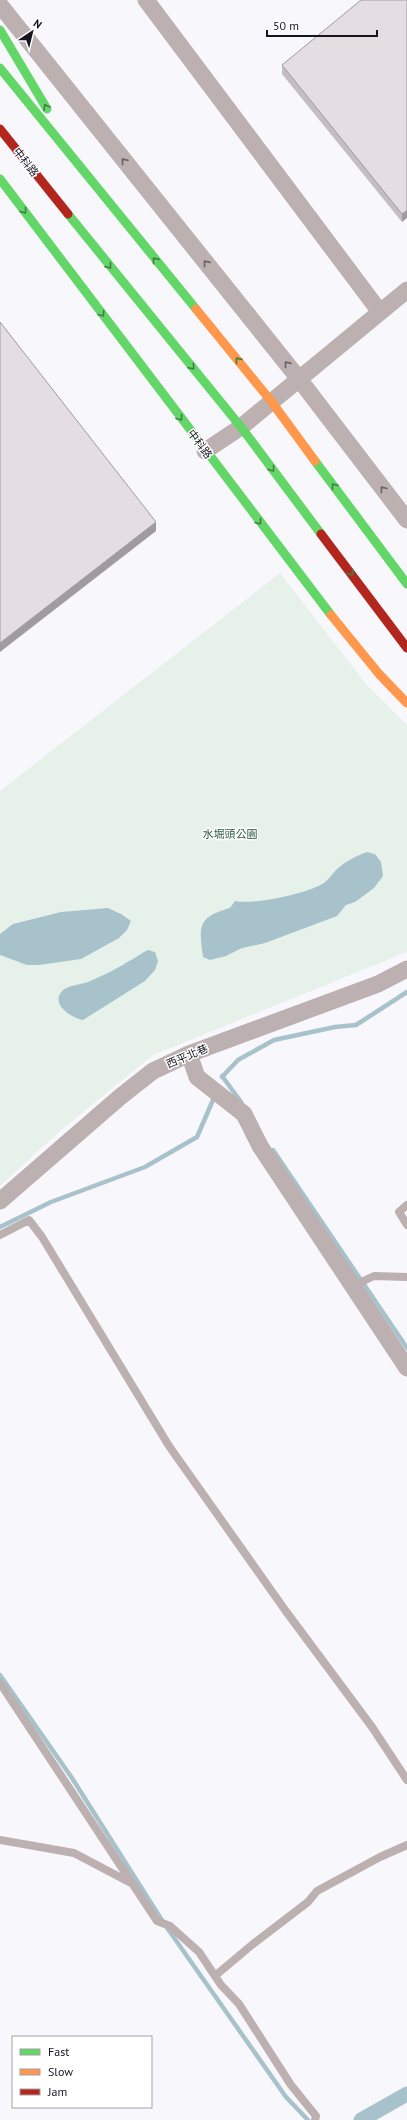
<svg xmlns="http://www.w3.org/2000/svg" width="407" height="2120" viewBox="0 0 407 2120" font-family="'PT Sans','Noto Sans TC',sans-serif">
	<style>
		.green { fill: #e6f1ea }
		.water { fill: #a8c2cb }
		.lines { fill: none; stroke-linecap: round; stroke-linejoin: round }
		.stream { stroke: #a8c2cb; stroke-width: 4.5 }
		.canal { stroke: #a8c2cb; stroke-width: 15 }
		.lane { stroke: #bcb0b0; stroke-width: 8 }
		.street { stroke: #bcb0b0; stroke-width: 17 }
		.fast { stroke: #63d668; stroke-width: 9 }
		.slow { stroke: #ff974d; stroke-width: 9 }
		.jam { stroke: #b3261e; stroke-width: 9 }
		.wall { fill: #c4bec2 }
		.shaded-wall { fill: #a09b9e }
		.building { fill: #e4dde2; stroke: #a09b9e }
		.oneway { stroke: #417f47 }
		.oneway2 { stroke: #6a6268 }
		.labels { text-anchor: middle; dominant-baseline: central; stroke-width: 3; stroke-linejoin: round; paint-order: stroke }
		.street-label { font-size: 11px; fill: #17141f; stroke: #fff }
		.park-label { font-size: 11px; fill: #2a593a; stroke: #fff }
	</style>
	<rect width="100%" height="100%" fill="#f8f7fb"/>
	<path class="green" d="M280,573L366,684L407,725V952L153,1055L60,1131L0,1186V791Z"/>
	<path class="water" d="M367,852L375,854L381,862L383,876L374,888L355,902L346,905L337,916L265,943L242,948L226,956L210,960L203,957C199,927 197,917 230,908L235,901C253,905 306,894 322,884C328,881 332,874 337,869C346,861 356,856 367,852Z
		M108,908L121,914L131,921L127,930L119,938L81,959L39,965H27L0,955V934L13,924L61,912Z
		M148,950L155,952L158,961L155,970L145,981L83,1020C72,1018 50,1005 62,991C68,985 80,985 88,982C102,976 117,969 129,961C136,958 141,953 148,950Z"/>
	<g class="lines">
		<path class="stream" d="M222,1076L241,1102
			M222,1077L238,1060L274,1040L335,1027L356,1025L407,992
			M273,1150L407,1348
			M0,1227L51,1202L145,1167L197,1137L213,1100
			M0,1675L72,1778L163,1922L286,2097L308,2120"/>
		<path class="canal" d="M361,2120L407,2094"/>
		<path class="lane" d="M407,1205L399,1212L407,1225
			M0,1235L29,1220L42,1237L169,1446L285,1610L372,1727L407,1780
			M353,1286L374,1276L407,1277
			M0,1683L157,1921L170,1926L199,1952L221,1985L239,2004L291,2085L316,2116L315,2120
			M0,1840L74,1853L131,1883
			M216,1975L253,1944L308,1902L317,1891L380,1857L407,1845"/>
		<path class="street" d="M146,0L380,312
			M0,5L299,379L407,520
			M205,451L241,427L407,290
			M189,1054L197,1077L244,1114L260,1146L407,1368
			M0,1201L120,1097L153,1071L189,1054L378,984L407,969"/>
		<path class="fast" d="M0,30L47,109
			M0,68L196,309
			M0,179L331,615
			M68,214L241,427L321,534
			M315,461L407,584"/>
		<path class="slow" d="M196,309L271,401L315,461
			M331,615L379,674L407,703"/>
		<path class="jam" d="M0,129L68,214
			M321,534L407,648"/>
	</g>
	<path class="wall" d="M407,0L402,222L282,74V65Z"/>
	<path class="shaded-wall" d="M407,210V218L402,222V214Z
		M156,522V531L0,652V643Z"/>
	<path class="building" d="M361,0H407V210L402,214L282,65Z
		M0,322L156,522L0,643Z"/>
	<defs><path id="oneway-chevron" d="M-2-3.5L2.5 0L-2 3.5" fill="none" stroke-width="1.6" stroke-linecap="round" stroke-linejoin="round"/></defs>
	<g class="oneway">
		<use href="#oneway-chevron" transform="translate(46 107) rotate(-121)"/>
		<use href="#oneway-chevron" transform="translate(24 211) rotate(53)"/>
		<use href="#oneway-chevron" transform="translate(155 260) rotate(-129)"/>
		<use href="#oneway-chevron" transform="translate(109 266) rotate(51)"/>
		<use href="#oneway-chevron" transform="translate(102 314) rotate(53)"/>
		<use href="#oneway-chevron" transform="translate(238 360) rotate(-129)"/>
		<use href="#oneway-chevron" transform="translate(192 367) rotate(51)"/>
		<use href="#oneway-chevron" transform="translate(180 418) rotate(53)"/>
		<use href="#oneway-chevron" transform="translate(272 469) rotate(53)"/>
		<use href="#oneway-chevron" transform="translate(334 486) rotate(-127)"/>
		<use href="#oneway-chevron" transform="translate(259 522) rotate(53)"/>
		<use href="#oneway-chevron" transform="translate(351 573) rotate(53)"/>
	</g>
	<g class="oneway2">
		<use href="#oneway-chevron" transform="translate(124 161) rotate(-129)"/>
		<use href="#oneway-chevron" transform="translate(206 263) rotate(-129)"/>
		<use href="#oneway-chevron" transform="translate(287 364) rotate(-129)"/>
		<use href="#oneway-chevron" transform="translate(383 489) rotate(-128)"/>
	</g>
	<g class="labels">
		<g class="street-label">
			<text transform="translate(26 162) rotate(52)">中科路</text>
			<text transform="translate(200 444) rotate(53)">中科路</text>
			<text transform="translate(187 1056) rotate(-23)">西平北巷</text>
		</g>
		<g class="park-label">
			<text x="230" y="834">水堀頭公園</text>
		</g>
	</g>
	<rect x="12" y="2036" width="140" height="72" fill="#ffffff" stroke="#a2a1a5"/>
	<rect x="20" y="2049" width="20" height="6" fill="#63d668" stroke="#a2a1a5"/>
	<text x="48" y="2056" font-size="12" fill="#17141f">Fast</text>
	<rect x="20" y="2069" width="20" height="6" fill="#ff974d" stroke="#a2a1a5"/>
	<text x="48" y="2076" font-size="12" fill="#17141f">Slow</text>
	<rect x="20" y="2089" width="20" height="6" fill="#b3261e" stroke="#a2a1a5"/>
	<text x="48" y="2096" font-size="12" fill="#17141f">Jam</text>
	<g transform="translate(32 32) rotate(35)" stroke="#ffffff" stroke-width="3" paint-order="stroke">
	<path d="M0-3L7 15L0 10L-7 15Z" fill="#17141f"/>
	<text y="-6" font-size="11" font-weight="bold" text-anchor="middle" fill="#17141f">N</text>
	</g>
	<path d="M267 30v6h110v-6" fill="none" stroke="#17141f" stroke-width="2"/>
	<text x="273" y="30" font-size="12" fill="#17141f" stroke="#ffffff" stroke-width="3" paint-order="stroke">50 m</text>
</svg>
